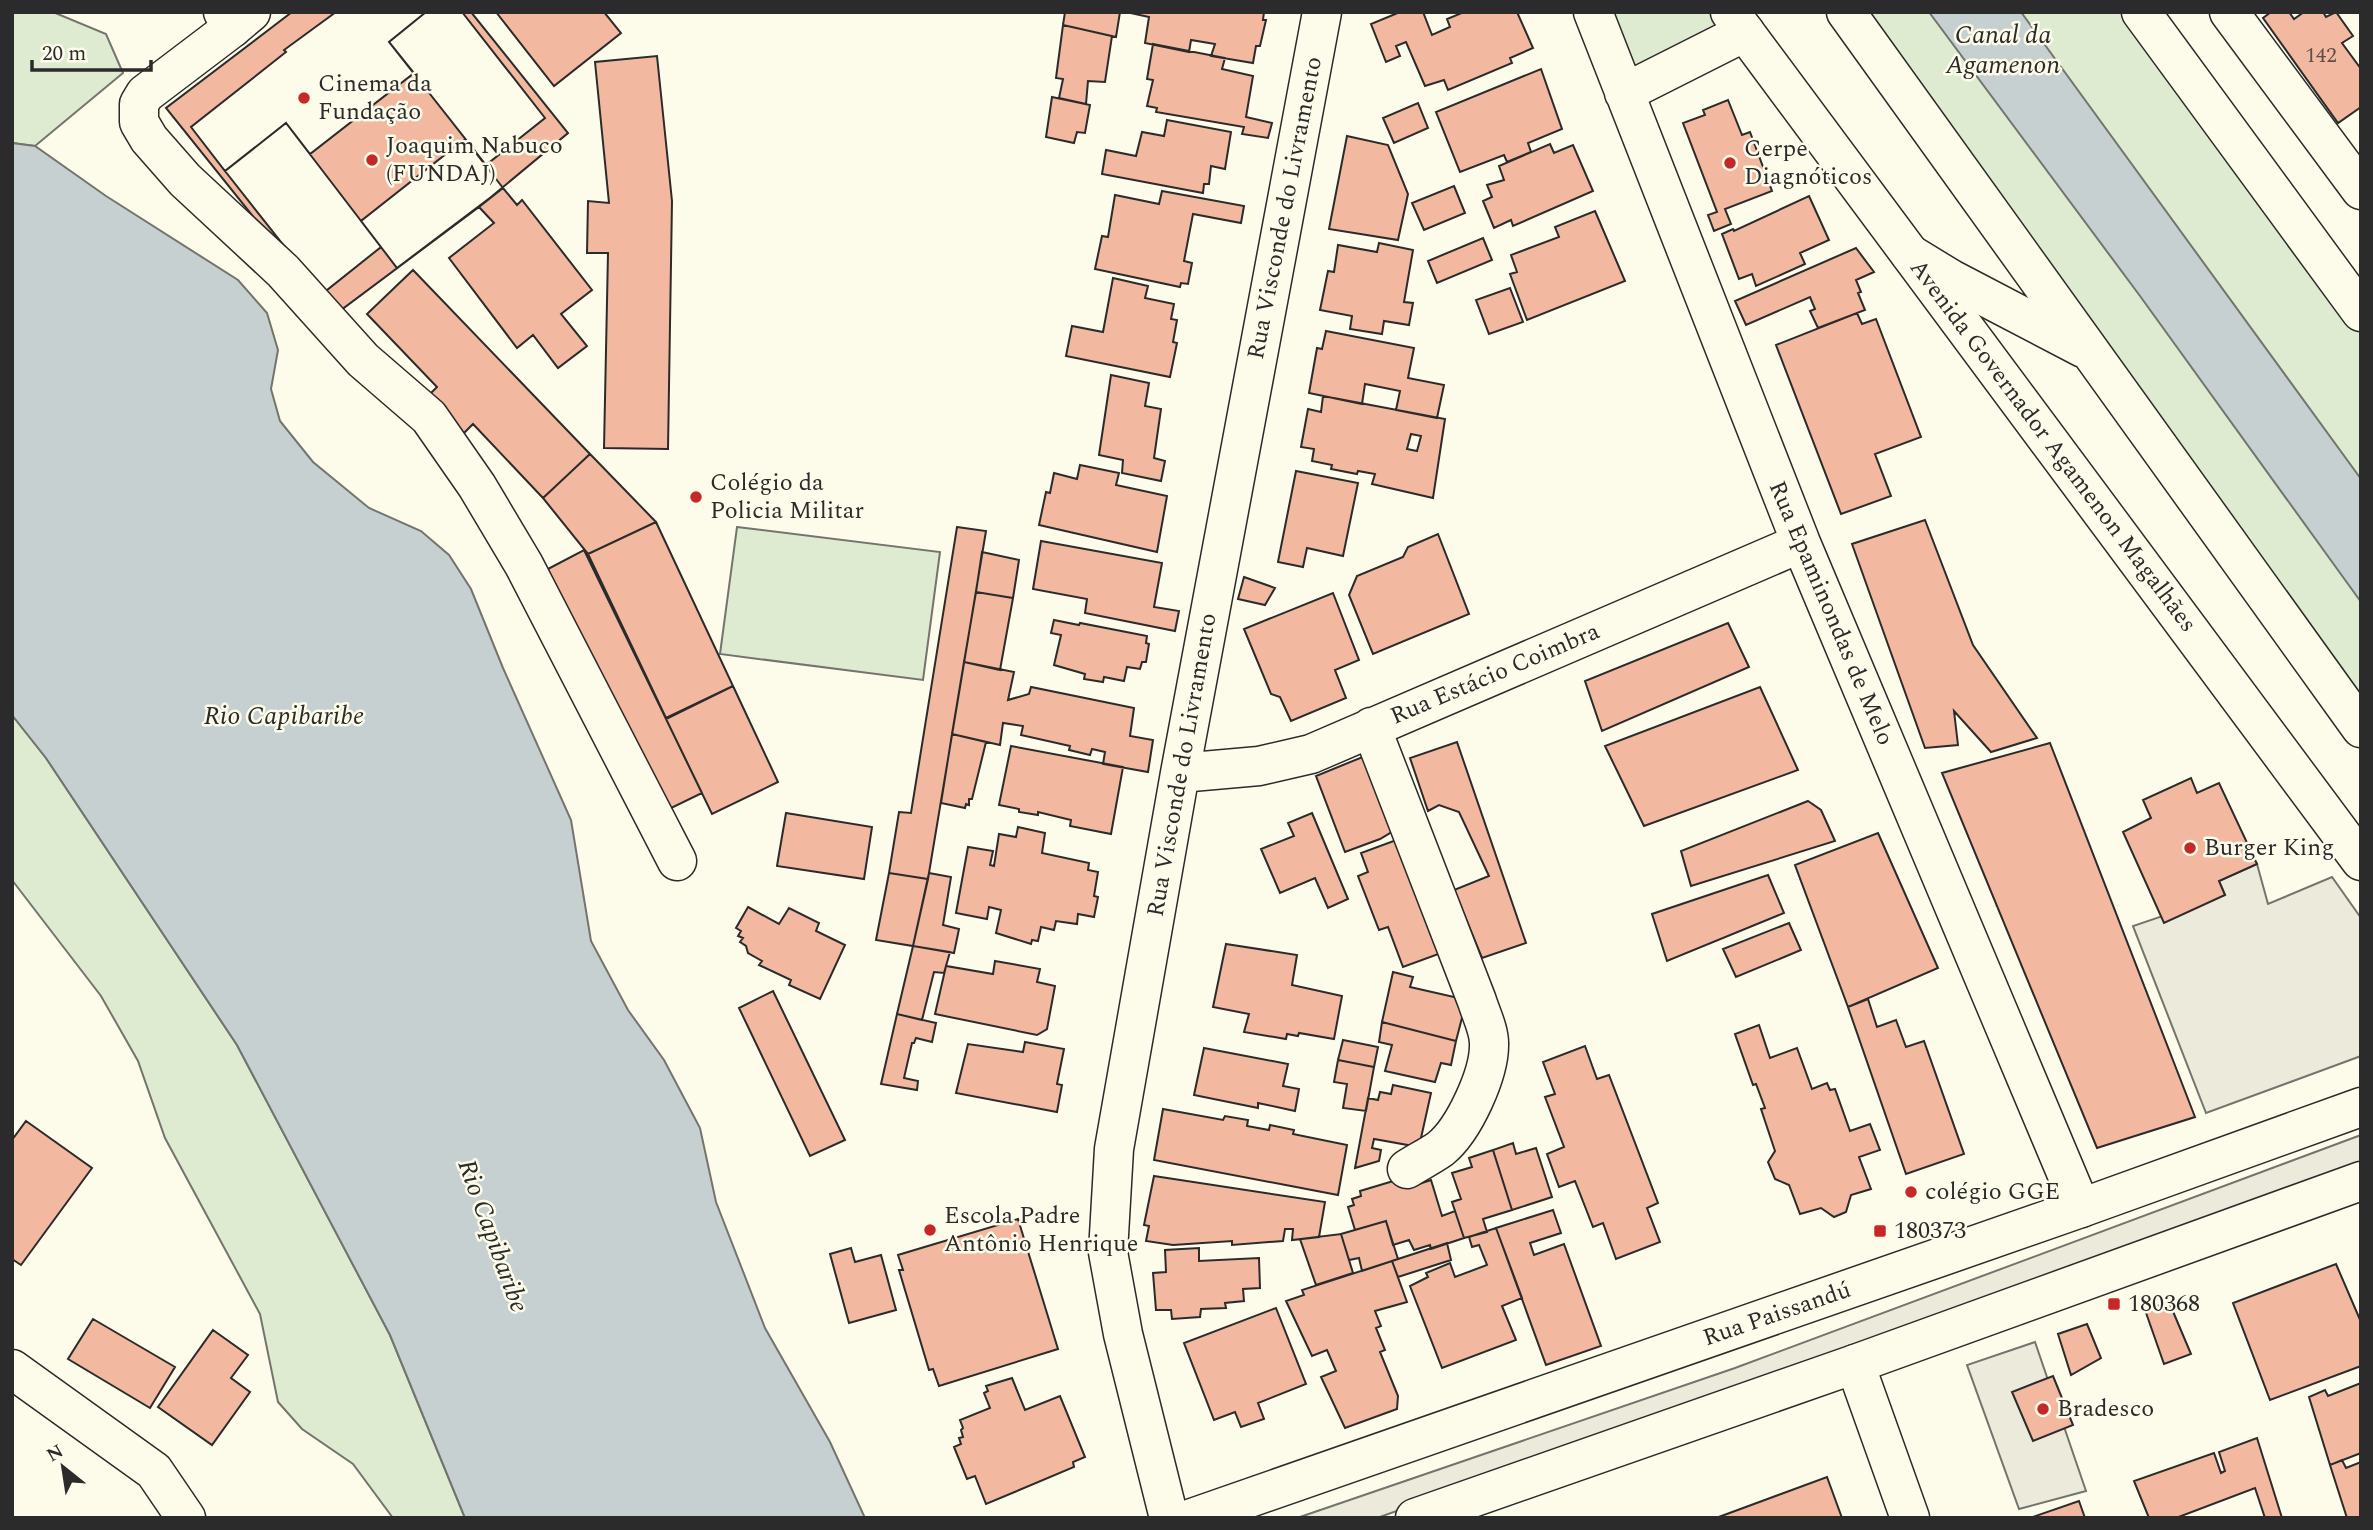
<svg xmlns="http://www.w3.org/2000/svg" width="2373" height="1530" viewBox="0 0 2373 1530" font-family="Spectral,serif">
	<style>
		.green { fill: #deebd1; stroke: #74746e; stroke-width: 2 }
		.parking { fill: #eceadb; stroke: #74746e; stroke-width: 2 }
		.water { fill: #c7d0d0; stroke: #74746e; stroke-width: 2 }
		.building { fill: #f2b8a0; stroke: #2b2b2b; stroke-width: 2; fill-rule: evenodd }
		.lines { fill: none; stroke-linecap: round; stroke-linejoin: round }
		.minor-casing { stroke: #2b2b2b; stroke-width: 41 }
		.major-casing { stroke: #2b2b2b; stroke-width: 41 }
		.highway-casing { stroke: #2b2b2b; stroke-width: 41 }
		.minor { stroke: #fdfbea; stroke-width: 38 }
		.major { stroke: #fdfbea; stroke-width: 38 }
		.highway { stroke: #fdfbea; stroke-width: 38 }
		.poi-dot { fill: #c62828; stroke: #fdfbea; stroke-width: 2.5 }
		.labels { text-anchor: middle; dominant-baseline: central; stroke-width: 5; stroke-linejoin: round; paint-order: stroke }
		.number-label { font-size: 21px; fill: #5d4e48 }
		.poi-label { font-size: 24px; fill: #2b2b2b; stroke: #fdfbea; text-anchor: start }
		.street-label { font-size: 24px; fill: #2b2b2b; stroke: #fdfbea }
		.water-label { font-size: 26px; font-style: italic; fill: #2b2b2b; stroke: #fdfbea }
	</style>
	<rect width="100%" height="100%" fill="#fdfbea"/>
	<path class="green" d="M12,12H53L106,34L123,73L35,146L12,143Z
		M1593,12H1730L1745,32L1624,93Z
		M1846,12H2141L2361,312V728Z
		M737,527L940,552L923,680L720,654Z
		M12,715L46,758L237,1045L390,1335L465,1518H393L353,1464L302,1429L278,1402L260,1314L165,1138L138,1061L101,996L12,880Z"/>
	<path class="parking" d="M2257,864L2268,904L2332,877L2361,918V1056L2206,1113L2133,926L2225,895L2219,881Z
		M2361,1135V1168L1377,1518H1297L1735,1368Z
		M2035,1342L2086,1491L2019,1509L1967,1365Z"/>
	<path class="water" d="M1929,12H2021L2361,479V602L2140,296Z
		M12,143L35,146L106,196L238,280L267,313L278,350L271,389L280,421L313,462L369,508L421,531L449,555L471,589L503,668L571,820L591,941L628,1010L664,1060L700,1128L716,1202L765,1328L830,1442L865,1518H465L390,1335L237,1045L46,758L12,715Z"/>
	<path class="building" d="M292,12H471L568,133L479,207L333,316L166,108Z
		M336,12H426L389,42L414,73L310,154L286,123L225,171L191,127L286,52L284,50Z
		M426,12H462L545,118L486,165L389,42Z
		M496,12H604L621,33L554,86Z
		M1065,12H1120L1116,37L1063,25Z
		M1126,12H1264L1263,20H1266L1260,46H1256L1253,63L1211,56L1215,44L1191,40L1189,52L1145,43L1149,17Z
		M1400,12H1423L1432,35L1450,27L1447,19L1464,12H1517L1533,48L1510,58L1512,63L1448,90L1444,80L1425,86L1406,42L1396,46L1400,56L1386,62L1371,24Z
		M2271,12H2289L2294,19L2304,12H2323L2326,17L2336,12L2353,36L2342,43L2361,69V107L2338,123L2263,18Z
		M1063,25L1112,36L1105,82L1088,81L1086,104L1059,98L1063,79L1056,78Z
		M1153,44L1225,58L1222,69L1253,76L1246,117L1272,123L1268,138L1242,134L1244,127L1156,112L1157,108L1147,106L1153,80L1147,79Z
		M657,56L672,201L668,449L604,448L608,253H587L588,201L609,203L595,62Z
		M1541,69L1562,129L1528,143L1531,152L1507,162L1504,155L1460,172L1436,112Z
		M1052,97L1090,105L1085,133L1077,132L1074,143L1046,137Z
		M1728,100L1742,135L1750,132L1772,191L1725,209L1731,224L1714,231L1708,215L1717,212L1683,123L1705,115L1703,110Z
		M1418,103L1428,128L1394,143L1383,118Z
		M1167,120L1231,132L1225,169L1211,166L1209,184H1204L1203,193L1102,174L1106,150L1136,156L1142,132L1164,136Z
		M286,123L381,247L322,294L225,171Z
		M1347,136L1388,145L1408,194L1398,240L1329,229Z
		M465,139L503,188L397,268L361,221Z
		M1550,144L1554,153L1573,145L1593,191L1513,226L1511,220L1494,228L1483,201L1492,197L1487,185L1504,180L1499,166Z
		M1454,186L1465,213L1424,230L1412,203Z
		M503,188L517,205L522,200L592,290L561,314L587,346L558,368L533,335L517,348L449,258L494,223L479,207Z
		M1162,191L1244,206L1241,223L1193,214L1184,261L1192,263L1188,284L1181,283L1180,287L1095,269L1102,236L1108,237L1115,195L1159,204Z
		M1809,196L1829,240L1800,253L1805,264L1756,286L1752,274L1739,279L1722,234L1733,229L1734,231Z
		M1595,211L1625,281L1527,320L1510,274L1517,272L1511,255L1559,237L1555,227Z
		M1483,238L1492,260L1437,283L1428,261Z
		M1379,243L1413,250L1404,302L1413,303L1409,325L1384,321L1382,334L1350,329L1352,316L1320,310L1328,271L1334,272L1338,245L1377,252Z
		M1856,248L1874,272L1856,280L1861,292L1858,293L1865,310L1818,328L1810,311L1815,309L1810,297L1746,325L1735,301Z
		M413,270L590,454L543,498L473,424L458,439L422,402L437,387L367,314Z
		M1113,278L1148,286L1145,298L1174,304L1171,319L1177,320L1173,342L1177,343L1170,377L1066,356L1072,326L1103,332Z
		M1510,288L1523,322L1489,334L1476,300Z
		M1857,313L1862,324L1876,319L1921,437L1875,454L1891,496L1841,514L1776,345Z
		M1326,331L1414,348L1408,378L1444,385L1437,418L1396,410L1400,391L1365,384L1362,404L1309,393L1317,348L1322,349Z
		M1111,375L1149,383L1145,406L1161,409L1154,458L1165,461L1161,481L1122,473L1123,460L1099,455Z
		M1323,396L1445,419L1433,498L1372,484L1375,474L1358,471L1357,474L1331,469L1332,465L1312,461L1314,449L1301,447L1308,409L1321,412ZM1411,434L1421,436L1417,451L1407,449Z
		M590,454L656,522L588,554L543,498Z
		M1080,465L1119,473L1116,485L1167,496L1157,552L1039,525L1046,492L1050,493L1054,473L1077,479Z
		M1296,471L1358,483L1343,556L1307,548L1303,567L1278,562Z
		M1925,520L1973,645L2037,738L1991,752L1954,711L1958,745L1925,748L1852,544Z
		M656,522L733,686L666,718L588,554Z
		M957,527L986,531L928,879L889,873L899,812L911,813Z
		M1438,534L1469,614L1373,654L1349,595L1357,576L1403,557L1408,547Z
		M1041,541L1162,563L1154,607L1179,611L1175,631L1085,613L1087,599L1033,589Z
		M584,550L702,793L661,813L546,570Z
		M982,552L1019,560L1013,598L976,592Z
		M1244,577L1275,588L1265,605L1238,599Z
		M976,592L1013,598L1000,670L964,662Z
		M1333,593L1359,660L1335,670L1346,698L1291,721L1280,697L1271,694L1244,629Z
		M1054,620L1079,625L1080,623L1147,636L1146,643L1149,644L1146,662H1142L1140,669L1127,667L1124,681L1104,677L1103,682L1084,679L1085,674L1054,665L1061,635L1051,633Z
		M1728,623L1749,667L1602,731L1585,681Z
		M964,662L1014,672L1008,700L1029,694L1031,687L1134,708L1130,736L1153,740L1148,772L1103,764L1105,752L1092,749L1090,755L1069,750L1070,746L1021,735L1023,726L1003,723L1000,745L952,734Z
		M733,686L778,782L712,814L666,719Z
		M1760,687L1798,770L1644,826L1605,746Z
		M952,734L986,742L972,799H969V805L966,804L965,808L941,803Z
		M1457,742L1526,943L1482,958L1454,890L1489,876L1459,812L1439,805L1428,811L1410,758Z
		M2050,743L2195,1117L2097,1148L1942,773Z
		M1011,746L1123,767L1111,834L1070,826L1071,820L1038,812V815L1019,812V809L999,805Z
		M1365,756L1395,830L1380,839L1345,852L1316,776Z
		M2191,778L2197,793L2219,783L2257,864L2219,881L2225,895L2164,923L2123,832L2151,818L2143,800Z
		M1808,801L1821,810L1835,841L1691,886L1681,851Z
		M786,813L872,827L864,879L777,866Z
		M1312,813L1348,899L1328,908L1315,878L1280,893L1261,849L1294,836L1288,823Z
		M1018,827L1045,833L1042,853L1089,863L1088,870L1098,872L1094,896L1098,897L1094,917L1078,914L1077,924L1056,921L1054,930L1041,927L1038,941L1032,940L1031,944L996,933L1001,910L989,907L987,919L956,913L968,847L993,851L990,865L994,866L999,834L1016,837Z
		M1878,833L1938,968L1848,1007L1795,865Z
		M1399,839L1444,952L1403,967L1388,927L1379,930L1358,876L1368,872L1361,853Z
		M889,873L928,879L913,946L876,940Z
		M929,873L951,877L943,925L959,929L954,953L913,946Z
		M1768,875L1784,913L1667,961L1652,914Z
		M748,907L779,924L789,908L819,923L816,931L845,945L820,999L789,985L791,980L759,965L762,961L748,953L746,946L740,942L743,938L738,936L741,931L736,928Z
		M1789,923L1801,950L1736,977L1723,949Z
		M1226,944L1297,955L1292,985L1342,996L1334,1039L1299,1033L1298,1036L1287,1034L1286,1039L1244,1032L1249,1014L1213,1007Z
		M913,946L950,952L944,973L934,972L922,1020L897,1014Z
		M995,961L1040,969L1037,982L1055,986L1047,1029L1037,1035L935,1014L946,966L993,974Z
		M1393,972L1413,977L1410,987L1463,999L1464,1010L1456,1041L1382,1022Z
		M773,991L845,1140L810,1156L739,1008Z
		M1868,999L1877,1027L1896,1020L1906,1047L1924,1041L1964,1154L1906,1174L1848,1007Z
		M897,1014L936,1023L932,1042L916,1038L914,1043H912L904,1078L918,1081L917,1090L881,1084Z
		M1382,1022L1456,1041L1451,1065L1441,1063L1435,1082L1385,1071L1392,1045L1379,1042Z
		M1759,1025L1770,1058L1797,1048L1812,1089L1827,1083L1830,1090L1835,1089L1850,1131L1870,1124L1880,1150L1859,1157L1871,1189L1851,1195L1846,1212L1834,1217L1821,1208L1800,1214L1789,1185L1775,1179L1768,1162L1775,1151L1761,1109L1765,1108L1756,1084L1753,1085L1735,1034Z
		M1343,1040L1378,1047L1374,1067L1338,1060Z
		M1025,1042L1064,1049L1057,1084L1062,1085L1057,1112L956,1093L968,1044L1023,1052Z
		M1585,1046L1597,1079L1609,1075L1658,1203L1647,1208L1660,1242L1616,1259L1603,1223L1593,1227L1575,1181L1559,1187L1547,1154L1564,1147L1545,1097L1555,1094L1543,1062Z
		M1204,1048L1288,1064L1283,1086L1299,1089L1295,1111L1258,1103V1108L1194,1095Z
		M1338,1060L1374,1067L1366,1111L1343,1108L1347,1084L1334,1082Z
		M1393,1085L1431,1093L1419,1147L1374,1139L1372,1148L1381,1150L1379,1161L1355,1168L1368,1098L1378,1100L1380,1092L1391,1094Z
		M1163,1109L1223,1120L1225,1116L1248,1120L1247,1126L1269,1130L1270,1125L1294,1130L1293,1134L1347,1145L1338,1195L1154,1160Z
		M26,1121L92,1168L21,1265L12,1259V1140Z
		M1513,1143L1516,1154L1536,1148L1552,1197L1512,1210L1493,1150Z
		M1493,1150L1512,1210L1483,1219L1487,1232L1464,1238L1452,1202L1461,1199L1452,1173L1472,1167L1469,1158Z
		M1154,1176L1325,1202L1319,1237L1292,1240L1293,1229H1285L1283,1241L1232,1245V1241L1173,1245L1146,1241L1149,1226L1144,1225Z
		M1410,1176L1413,1186L1431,1180L1442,1216L1455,1211L1464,1238L1431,1249L1430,1245L1414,1250L1409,1240L1393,1245L1386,1221L1355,1230L1348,1207L1354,1205L1352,1199L1361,1196L1360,1191Z
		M1553,1210L1561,1233L1530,1243L1534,1255L1564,1244L1601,1346L1546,1365L1496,1228Z
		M1018,1219L1058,1349L939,1386L933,1369L929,1370L899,1270H903L898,1255Z
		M1386,1221L1398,1259L1362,1271L1359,1258L1349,1260L1341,1234Z
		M1496,1228L1522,1298L1502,1306L1516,1340L1442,1368L1410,1286L1428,1277L1426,1273L1450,1263L1455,1277L1487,1265L1479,1245L1472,1247L1469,1237Z
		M1341,1234L1353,1273L1316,1285L1300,1239Z
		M1447,1243L1451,1260L1398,1277L1392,1261Z
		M851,1248L855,1262L881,1255L896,1310L849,1323L830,1254Z
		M1199,1248V1261L1259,1258L1260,1288L1243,1289L1244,1301L1225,1303L1226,1308L1201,1309L1200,1317L1172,1319L1171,1310H1156L1153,1273L1166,1272L1165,1250Z
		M1392,1261L1407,1302L1375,1311L1381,1326L1376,1328L1385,1350L1380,1352L1398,1396L1397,1409L1345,1428L1321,1377L1336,1371L1327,1350L1312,1356L1286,1301L1304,1295L1302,1290Z
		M2336,1264L2361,1322V1366L2270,1400L2233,1303Z
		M2169,1302L2191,1354L2164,1364L2145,1310Z
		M1276,1308L1306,1384L1258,1403L1264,1419L1241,1427L1235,1412L1214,1420L1184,1343Z
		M93,1319L175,1367L150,1408L68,1359Z
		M2087,1324L2101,1358L2071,1375L2058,1334Z
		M213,1330L248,1355L231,1378L250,1392L212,1445L158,1407Z
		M2053,1376L2073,1425L2033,1441L2012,1392Z
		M1012,1378L1025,1410L1060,1396L1085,1457L1073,1462L1074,1467L986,1504L975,1476L967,1479L954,1447L961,1444L959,1438L963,1437L961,1430L963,1428L960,1420L990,1408L984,1393L988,1391L986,1386Z
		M2361,1383V1453L2330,1465L2309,1397L2325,1390L2328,1396Z
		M2257,1438L2282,1518H2265L2255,1488L2176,1518H2149L2134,1481L2214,1453L2221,1473L2225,1471L2219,1452Z
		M2342,1460L2346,1468L2361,1462V1518H2347L2330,1465Z
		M1827,1477L1842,1518H1716Z
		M2079,1501L2085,1518H2030Z"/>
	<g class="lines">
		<g class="minor-casing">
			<path id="minor" d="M1593,12L1801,543L2081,1208
				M232,28L145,94L139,104V122L149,139L185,180L283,271L363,360L429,417L477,486L524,565L677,861
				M1624,93L1745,32
				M1371,727L1477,1001C1481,1014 1489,1030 1489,1043C1490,1073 1464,1130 1440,1149C1430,1156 1418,1162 1407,1169
				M1180,773L1259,766L1311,754L1801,543
				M1855,1364L1910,1518
				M1169,1518L1123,1334L1108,1252L1114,1149L1180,773L1322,12"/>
		</g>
		<g class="major-casing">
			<path id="major" d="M223,12L232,28L251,12
				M1730,12L2361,861
				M2229,12L2361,190
				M12,1369L154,1471L186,1518"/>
		</g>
		<g class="highway-casing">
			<path id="highway" d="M1846,12L2361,728
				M2141,12L2361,312
				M1910,254L1951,279L2083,348
				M1192,1518L2081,1208L2361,1107
				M1415,1518L1855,1364L2361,1181"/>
		</g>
		<use href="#minor" class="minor"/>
		<use href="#major" class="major"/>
		<use href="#highway" class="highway"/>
	</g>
	<g class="poi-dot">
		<circle cx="304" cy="98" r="7"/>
		<circle cx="372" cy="160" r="7"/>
		<circle cx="1730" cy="163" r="7"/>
		<circle cx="696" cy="497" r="7"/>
		<circle cx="2190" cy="848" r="7"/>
		<circle cx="1911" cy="1192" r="7"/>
		<circle cx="930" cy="1230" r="7"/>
		<rect x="1873" y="1224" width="14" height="14" rx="3.5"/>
		<rect x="2107" y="1297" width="14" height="14" rx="3.5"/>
		<circle cx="2043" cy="1409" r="7"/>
	</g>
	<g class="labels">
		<g class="number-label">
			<text x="2321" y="56">142</text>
		</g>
		<g class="poi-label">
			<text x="318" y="84">Cinema da<tspan x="318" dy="28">Fundação</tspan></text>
			<text x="386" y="146">Joaquim Nabuco<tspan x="386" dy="28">(FUNDAJ)</tspan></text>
			<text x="1744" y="149">Cerpe<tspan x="1744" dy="28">Diagnóticos</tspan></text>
			<text x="710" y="483">Colégio da<tspan x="710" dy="28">Policia Militar</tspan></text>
			<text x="2204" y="848">Burger King</text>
			<text x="1925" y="1192">colégio GGE</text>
			<text x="944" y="1216">Escola Padre<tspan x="944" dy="28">Antônio Henrique</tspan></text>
			<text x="1894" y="1231">180373</text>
			<text x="2128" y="1304">180368</text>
			<text x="2057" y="1409">Bradesco</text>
		</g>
		<g class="street-label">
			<text transform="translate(1285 208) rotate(-79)">Rua Visconde do Livramento</text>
			<text transform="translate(2053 446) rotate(53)">Avenida Governador Agamenon Magalhães</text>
			<text transform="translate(1831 613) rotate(67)">Rua Epaminondas de Melo</text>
			<text transform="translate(1495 674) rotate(-23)">Rua Estácio Coimbra</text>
			<text transform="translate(1182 765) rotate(-80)">Rua Visconde do Livramento</text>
			<text transform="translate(1777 1314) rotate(-19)">Rua Paissandú</text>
		</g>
		<g class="water-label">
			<text x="2003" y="35">Canal da<tspan x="2003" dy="30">Agamenon</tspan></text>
			<text x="284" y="716">Rio Capibaribe</text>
			<text transform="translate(493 1236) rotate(70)">Rio Capibaribe</text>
		</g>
	</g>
	<rect width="2373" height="1530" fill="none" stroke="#2b2b2b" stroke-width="28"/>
	<g transform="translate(63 1467) rotate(330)" stroke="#fdfbea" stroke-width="5" paint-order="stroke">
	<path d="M0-5L12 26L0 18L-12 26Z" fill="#2b2b2b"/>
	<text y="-10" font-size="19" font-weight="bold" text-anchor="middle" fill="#2b2b2b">N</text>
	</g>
	<path d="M32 60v10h119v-10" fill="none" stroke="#2b2b2b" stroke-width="3.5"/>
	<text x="42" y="60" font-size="21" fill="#2b2b2b" stroke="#fdfbea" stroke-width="5" paint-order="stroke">20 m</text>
</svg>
